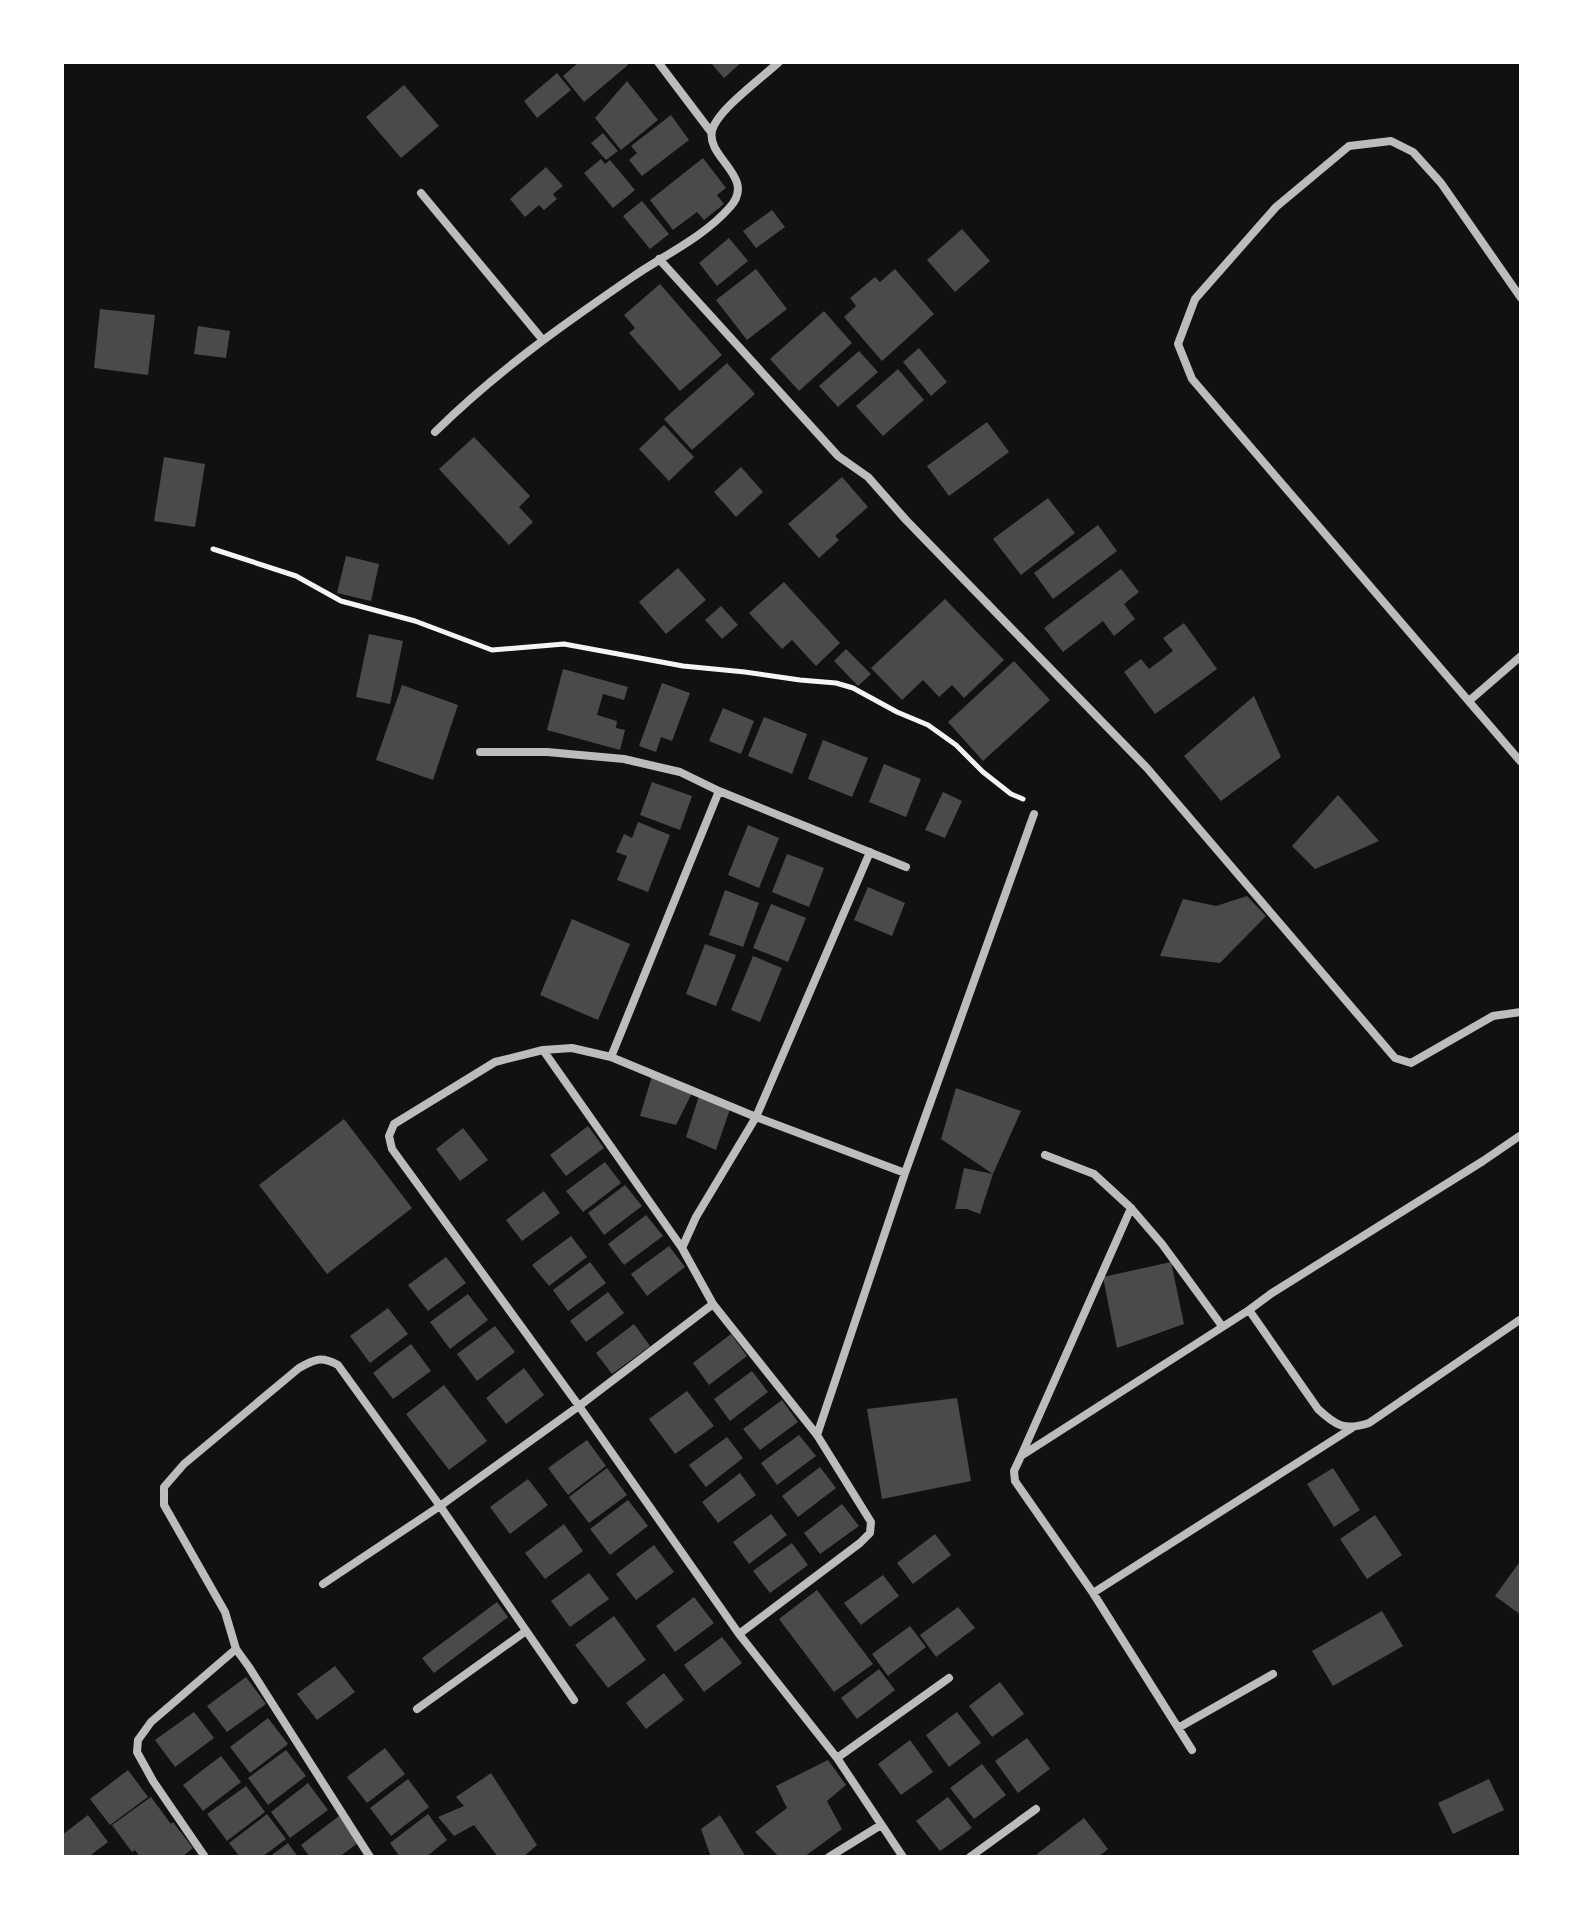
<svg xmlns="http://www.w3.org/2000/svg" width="1583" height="1919" viewBox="0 0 1583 1919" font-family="Quicksand,sans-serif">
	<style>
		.building { fill: #4a4a4a }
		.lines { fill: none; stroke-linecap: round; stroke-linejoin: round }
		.path { stroke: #f5f5f5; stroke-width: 5 }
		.minor { stroke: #bcbcbc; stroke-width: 8 }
	</style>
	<rect width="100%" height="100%" fill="#111"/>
	<path class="building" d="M579,62H626L628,65L584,102L563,76Z
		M710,62H742L724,78Z
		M557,73L571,90L537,118L524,101Z
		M627,81L658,120L621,150L595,118Z
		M404,85L439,126L401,158L366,117Z
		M671,115L689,140L642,176L629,160L637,153L631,146Z
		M603,133L618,151L606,160L591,143Z
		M703,158L726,188L717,195L724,204L704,220L697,212L673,230L650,200Z
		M601,159L605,164L610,160L635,190L613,208L584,173Z
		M546,167L563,186L553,194L557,199L544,210L539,205L525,217L510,199Z
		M642,201L669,234L650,249L623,216Z
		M772,210L785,227L756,248L743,231Z
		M962,229L990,261L955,292L927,260Z
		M729,238L748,261L717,286L699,263Z
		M756,269L787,309L747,340L716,300Z
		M895,269L934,314L882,361L844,317L856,306L850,298L875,277L880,282Z
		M660,284L722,355L680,391L629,333L635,328L624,315Z
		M100,309L155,315L148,375L94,368Z
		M824,311L852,343L799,391L770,359Z
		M198,326L230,331L226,358L194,354Z
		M919,348L947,382L931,396L903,362Z
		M859,351L878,372L838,407L819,386Z
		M727,363L755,394L692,450L664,419Z
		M898,369L924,400L883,436L856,406Z
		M987,422L1009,452L949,496L927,466Z
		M664,425L694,457L669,481L639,449Z
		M474,437L530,496L519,507L533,522L509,545L439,469Z
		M164,457L205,464L195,527L154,521Z
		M741,467L763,492L736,517L714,492Z
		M842,477L868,507L835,536L839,540L819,558L788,524Z
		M1048,498L1075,533L1021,575L993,539Z
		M1098,525L1117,551L1053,599L1034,573Z
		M346,556L379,564L371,601L337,593Z
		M678,568L706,600L666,634L639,602Z
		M1121,569L1139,592L1124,604L1135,619L1114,636L1103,621L1063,652L1044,628Z
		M784,582L840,643L816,666L792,640L782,649L749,613Z
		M945,599L1004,660L964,698L952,685L939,697L923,680L902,700L871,668Z
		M721,606L738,625L722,639L705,620Z
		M1184,623L1217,669L1155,714L1124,672L1141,659L1149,669L1173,651L1163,638Z
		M369,634L403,641L390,704L356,697Z
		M846,649L871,674L858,686L834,661Z
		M1014,661L1050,700L983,761L948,722Z
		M563,669L628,687L624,700L603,694L597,715L617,721L616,728L625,730L620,750L547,730Z
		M662,683L690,693L672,741L661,737L656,752L639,746Z
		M402,685L458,705L433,780L376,760Z
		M1254,696L1281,757L1221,801L1184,756Z
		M723,708L754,721L741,754L709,741Z
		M764,717L807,734L792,774L748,756Z
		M823,740L868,758L852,797L808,779Z
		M884,764L921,779L906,817L869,802Z
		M652,782L692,796L680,830L640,815Z
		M943,792L962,801L945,838L925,830Z
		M1338,795L1379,841L1315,869L1292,846Z
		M638,822L670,835L648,892L617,880L627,856L616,852L624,834L632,838Z
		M748,825L779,838L759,888L728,875Z
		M787,854L824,868L809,907L772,892Z
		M868,887L905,903L892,936L854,920Z
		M725,890L759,903L743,947L709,935Z
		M1247,896L1266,916L1220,963L1160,956L1183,899L1216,906Z
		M771,904L806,918L788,962L753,948Z
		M572,919L630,944L598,1020L540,995Z
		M705,944L736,955L716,1006L686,994Z
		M753,956L782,968L760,1022L731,1010Z
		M652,1076L692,1093L676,1125L640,1116Z
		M956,1088L1021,1111L993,1174L941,1139Z
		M699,1096L730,1109L716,1150L686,1137Z
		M344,1119L412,1208L327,1274L259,1185Z
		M588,1126L604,1148L566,1176L550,1155Z
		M463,1128L488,1160L460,1181L436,1149Z
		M605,1162L621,1183L583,1212L566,1191Z
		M964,1168L993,1174L980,1214L967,1209H955Z
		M625,1185L642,1206L604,1235L588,1213Z
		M544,1191L560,1213L522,1241L506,1220Z
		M646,1215L663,1236L624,1265L608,1244Z
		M571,1236L587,1257L549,1286L532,1265Z
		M669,1246L685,1267L647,1296L631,1274Z
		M446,1257L466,1283L428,1311L408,1285Z
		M590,1262L606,1283L568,1311L553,1290Z
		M1171,1262L1184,1324L1117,1348L1103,1277Z
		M608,1292L624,1313L586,1342L570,1321Z
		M468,1294L488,1320L450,1349L430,1322Z
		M388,1308L408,1334L370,1363L350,1336Z
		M634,1324L650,1346L612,1374L596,1353Z
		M495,1326L515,1352L477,1381L457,1354Z
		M731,1334L747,1356L709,1385L693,1363Z
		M411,1344L431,1371L393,1399L373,1373Z
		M524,1368L544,1395L506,1424L486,1398Z
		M752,1371L768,1392L730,1421L714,1399Z
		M444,1385L487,1441L449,1470L406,1414Z
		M687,1391L714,1426L675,1454L649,1419Z
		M957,1398L971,1481L882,1499L867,1409Z
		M782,1400L798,1422L760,1450L743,1429Z
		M799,1435L816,1456L777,1485L761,1463Z
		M727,1437L743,1458L706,1487L689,1465Z
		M587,1440L606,1466L568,1495L548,1468Z
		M820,1467L836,1488L798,1517L782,1496Z
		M607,1468L627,1495L589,1523L569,1497Z
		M1333,1468L1360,1510L1334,1527L1307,1484Z
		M740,1473L756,1495L718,1523L702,1502Z
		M528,1479L548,1505L510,1534L490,1507Z
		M628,1500L648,1526L610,1555L590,1529Z
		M842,1504L859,1526L820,1554L804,1533Z
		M771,1514L787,1535L749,1564L733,1542Z
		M1375,1515L1402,1555L1367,1579L1340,1539Z
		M564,1524L583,1551L545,1579L525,1553Z
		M935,1534L951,1555L913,1584L897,1563Z
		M792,1543L808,1565L770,1593L753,1571Z
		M654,1545L674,1572L636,1600L616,1574Z
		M1521,1560V1615L1495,1596Z
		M589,1573L609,1599L570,1627L551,1601Z
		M883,1575L899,1596L861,1625L844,1603Z
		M817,1590L873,1664L834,1692L779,1619Z
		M694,1597L714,1623L675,1652L656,1626Z
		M497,1602L508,1617L434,1673L422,1658Z
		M958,1607L975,1628L936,1657L920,1635Z
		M1382,1611L1403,1646L1333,1686L1312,1651Z
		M614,1616L646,1660L608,1688L575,1645Z
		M910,1626L926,1647L888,1676L872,1654Z
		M722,1637L742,1663L704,1692L684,1665Z
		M335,1666L355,1692L317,1720L297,1694Z
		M879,1669L895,1690L857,1719L841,1698Z
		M664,1673L684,1700L646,1729L626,1703Z
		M246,1677L266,1704L227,1732L207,1706Z
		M1000,1682L1024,1714L992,1737L969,1706Z
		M194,1712L214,1738L175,1767L155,1740Z
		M957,1712L981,1743L949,1767L926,1735Z
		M268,1718L288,1744L250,1773L230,1747Z
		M1027,1738L1050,1769L1018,1793L995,1761Z
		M910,1740L933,1772L901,1795L878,1764Z
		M385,1748L405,1774L367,1803L347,1777Z
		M286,1750L306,1776L268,1805L248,1778Z
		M221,1756L241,1782L203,1811L183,1785Z
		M828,1760L846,1785L827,1801L842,1829L804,1857H779L755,1832L787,1808L776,1786Z
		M982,1764L1006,1795L974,1819L950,1788Z
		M128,1770L148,1797L110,1825L90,1799Z
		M491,1773L537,1845L523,1857H498L474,1825L454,1836L438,1817L464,1806L456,1797Z
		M408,1779L429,1807L391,1836L370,1808Z
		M1489,1779L1504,1810L1453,1834L1438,1803Z
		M308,1783L328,1810L290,1838L271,1812Z
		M246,1786L265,1812L227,1841L207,1814Z
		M151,1797L171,1824L173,1822L193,1848L182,1857H140L135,1850L132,1852L112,1825Z
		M948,1797L972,1828L940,1851L916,1821Z
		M267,1814L286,1839L262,1857H240L229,1843Z
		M428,1814L447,1840L426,1857H400L390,1843Z
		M88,1815L108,1842L88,1857H62V1835Z
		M720,1815L746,1857H711L701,1829Z
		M339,1816L358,1843L339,1857H310L301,1845Z
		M1084,1818L1108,1849L1098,1857H1039L1037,1854Z
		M288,1843L298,1857H269Z"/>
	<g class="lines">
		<path class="path" d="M213,549L296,576L341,601L415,621L492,650L564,644L683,666L745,672L800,680L836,683L853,688L897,712L928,725L956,745L983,772L1011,794L1023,799"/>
		<path class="minor" d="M658,62L711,132
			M421,193L542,339
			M659,259L838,456L868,477L906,520L1147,768L1395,1058L1411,1063L1493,1016L1521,1012
			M1521,298L1441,183L1413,152L1391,141L1349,146L1276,207L1195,299L1178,344L1192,379L1521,762
			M435,432C496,372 561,326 631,278C664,255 704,237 730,207C757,177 706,158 712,131C716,111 763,77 779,62
			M1469,701L1521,656
			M480,752H547L624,759L680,772L719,791L906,867
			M543,1050L572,1048L611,1057L756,1117L905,1173
			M611,1057L719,791
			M1045,1155L1094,1174L1131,1208L1162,1244L1222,1326
			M682,1248L696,1217L756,1117L870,852
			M1249,1310L1318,1409C1336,1426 1345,1431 1369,1423L1521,1319
			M817,1435L905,1173L1034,814
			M1021,1456L1131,1208
			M323,1584L440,1506L579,1406L713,1304
			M1093,1593L1352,1428
			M739,1634L860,1543L870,1533L871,1522L817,1435L713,1304L682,1248L543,1050L495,1062L394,1124L389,1136L392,1149L579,1406L739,1634L837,1758L903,1857
			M417,1709L526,1631
			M1178,1728L1273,1674
			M1192,1750L1093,1593L1015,1481L1014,1471L1021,1456L1249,1310L1272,1293L1483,1161L1521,1135
			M837,1758L949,1678
			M205,1857L153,1781L137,1752L138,1740L151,1722L236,1649
			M370,1857L249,1667L236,1649L225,1612L164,1505V1487L184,1464L299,1368C315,1359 321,1356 338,1365L440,1506L574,1700
			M829,1857L881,1825
			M970,1857L1036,1809"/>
	</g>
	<rect width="1583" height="1919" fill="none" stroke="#ffffff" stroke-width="128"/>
</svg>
